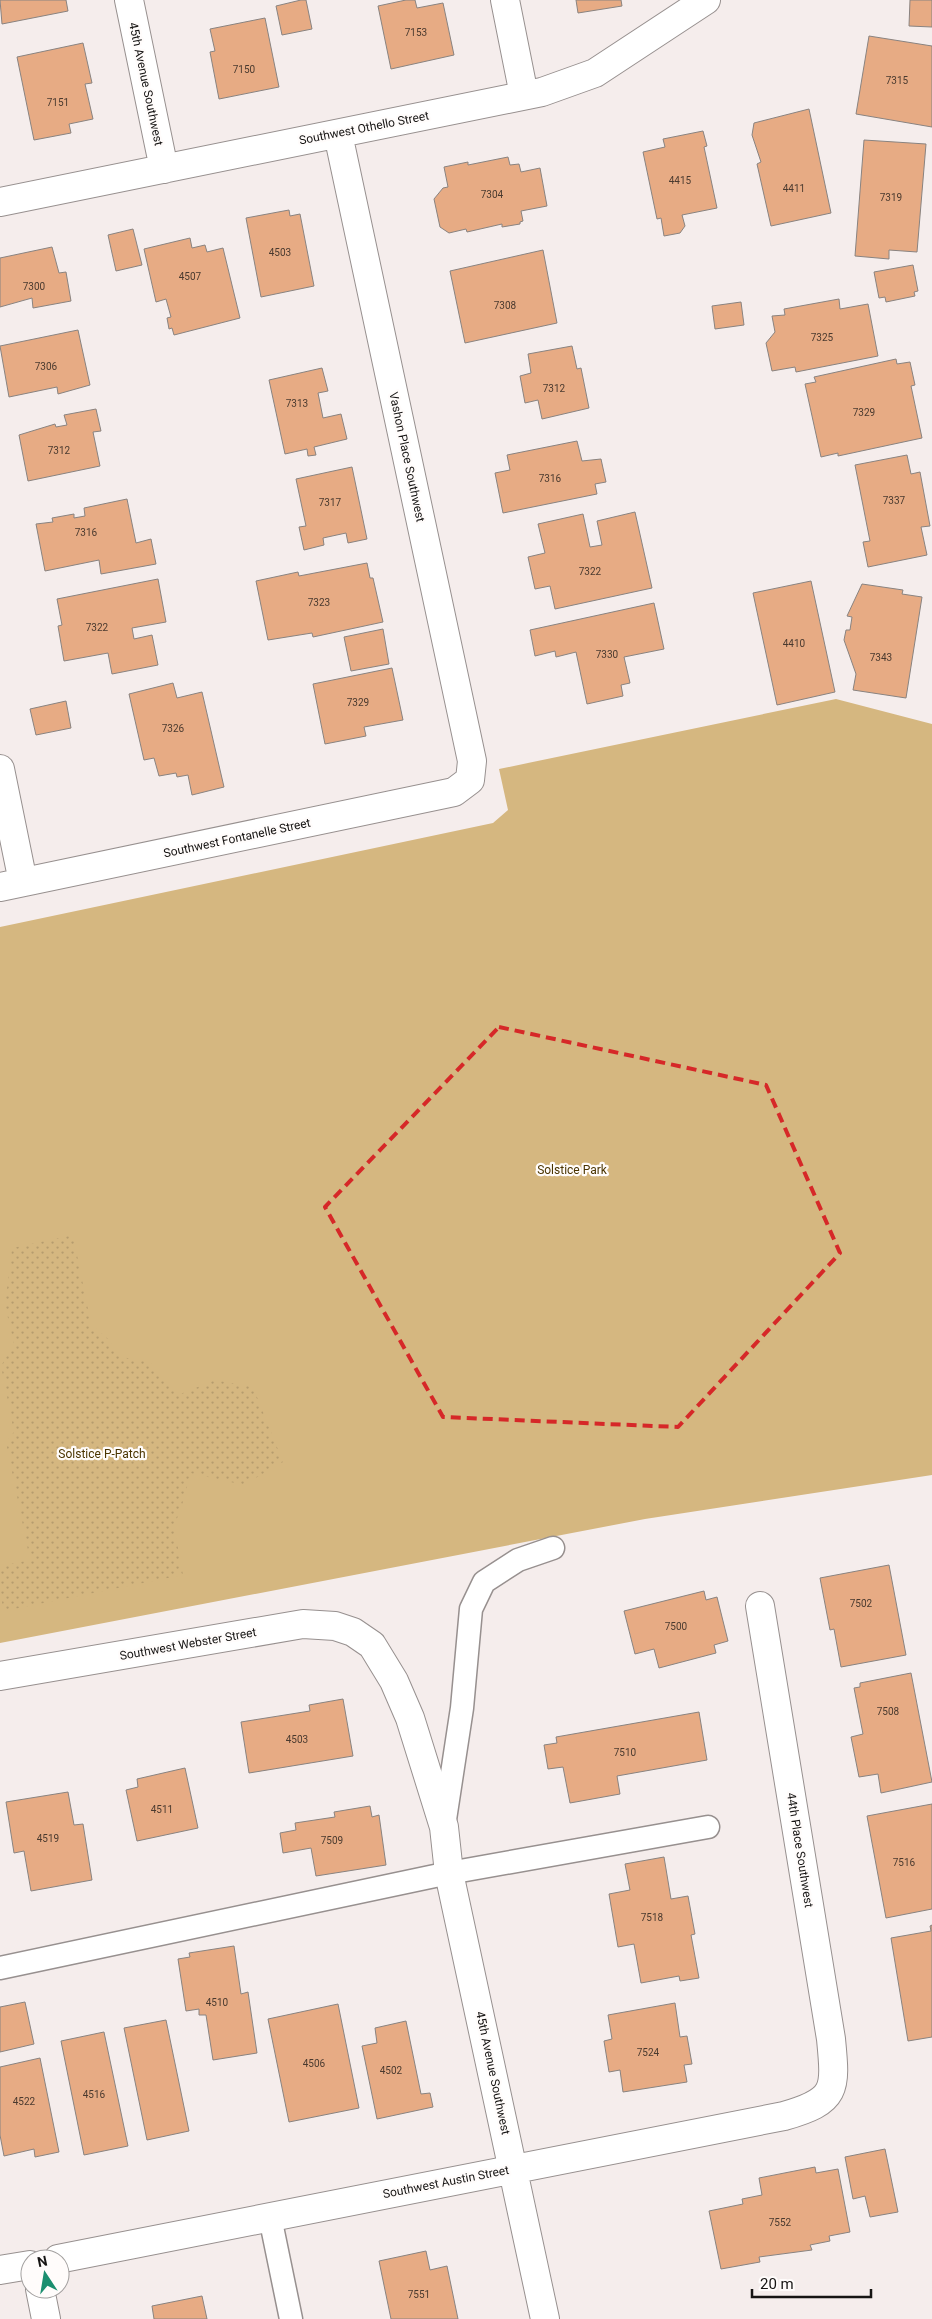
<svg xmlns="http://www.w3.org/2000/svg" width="932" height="2319" viewBox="0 0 932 2319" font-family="Roboto,sans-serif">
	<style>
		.park { fill: #d5b780 }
		.garden { fill: url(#garden-dots) }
		.building { fill: #e7ab84; stroke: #898380 }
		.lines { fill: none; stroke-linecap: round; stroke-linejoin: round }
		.lane-casing { stroke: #97908f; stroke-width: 25 }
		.street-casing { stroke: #97908f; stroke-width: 30 }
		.lane { stroke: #fff; stroke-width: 22 }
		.street { stroke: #fff; stroke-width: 28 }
		.marked { fill: none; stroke: #d62828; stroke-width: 4; stroke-dasharray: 10 6; stroke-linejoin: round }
		.labels { text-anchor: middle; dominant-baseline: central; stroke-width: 4.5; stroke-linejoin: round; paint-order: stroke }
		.number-label { font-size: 10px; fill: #4a3a2f }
		.street-label { font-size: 12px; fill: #161413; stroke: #fffcfb }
		.park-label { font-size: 12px; fill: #4a3400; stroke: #fffcfb }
	</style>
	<defs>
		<pattern id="garden-dots" width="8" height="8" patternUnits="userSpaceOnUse" patternTransform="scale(1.25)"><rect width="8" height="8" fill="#d5b780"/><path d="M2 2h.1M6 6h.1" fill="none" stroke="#b69c6e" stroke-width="1.8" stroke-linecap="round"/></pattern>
	</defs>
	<rect width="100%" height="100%" fill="#f5edec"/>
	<path class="park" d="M836,699L932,724V1475L645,1519L0,1643V927L493,823L508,810L499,769Z"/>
	<path class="garden" d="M73,1235L91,1324L108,1339L121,1357L150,1362L178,1395L215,1380L253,1387L283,1462L244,1485L190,1473L185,1496L174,1527L183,1575L4,1611L0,1593V1566L30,1560L6,1442L14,1432L1,1366L14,1344L5,1305L12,1248Z"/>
	<path class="building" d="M0,0H66L68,11L2,24Z
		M301,0H306L312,29L282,35L276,6Z
		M406,0H415L417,8L443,3L454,55L391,69L378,6Z
		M576,0H621L622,6L578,13Z
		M910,0H932V27L909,26Z
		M265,18L279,87L219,99L210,52L215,51L210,29Z
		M869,36L932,46V127L856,114Z
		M83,43L92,83L85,84L93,119L69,124L71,133L34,140L17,57Z
		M809,109L831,213L771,226L757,164L761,162L752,135L754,123Z
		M703,131L707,146L704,147L717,208L682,215L685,226L680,233L664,236L661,218L657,219L643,152L665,147L663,139Z
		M864,140L926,144L917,252L889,250V259L855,256Z
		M508,157L510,165L519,164L521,172L540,168L547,206L521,211L523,221L520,222V224L502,227V224L467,232L466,229L449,233L440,227L434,199L443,188L448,187L444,167L468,162V165Z
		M289,210L290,216L300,214L314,286L261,297L246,218Z
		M133,229L142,265L116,271L108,235Z
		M190,238L192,248L205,245L207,252L223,248L240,318L174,335L172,328L169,329L167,318L171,317L166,299L156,302L144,249Z
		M52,247L59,273L66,272L71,301L33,308L32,298L0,307V258Z
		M543,250L557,323L465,343L450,271Z
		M913,265L918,291L914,292L915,296L886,302L885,297L879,298L874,272Z
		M839,299L840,309L868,304L878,356L796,372L795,367L772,371L766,343L775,332L772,316L785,315L784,309Z
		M741,302L744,325L715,329L712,306Z
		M78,330L90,385L58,394L57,387L9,397L0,346Z
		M572,346L577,369L581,368L589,408L542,419L538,400L525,403L520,376L531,373L528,354Z
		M896,359L897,364L910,362L915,385L911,386L922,438L838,456V453L821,457L805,384L816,382L814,377Z
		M322,368L328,391L318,393L323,418L341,414L347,439L314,447L316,455L308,456L307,449L285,454L269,380Z
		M96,409L101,431L93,432L100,466L28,481L19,435L55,424L56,427L67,425L64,415Z
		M577,441L582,461L601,459L606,482L595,484L597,494L503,513L495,473L510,470L507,455Z
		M907,455L911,474L920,472L930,526L921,527L927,555L868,567L863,542L870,541L855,465Z
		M352,467L367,539L348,543L346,533L323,538L324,545L304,550L299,527L306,526L296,479Z
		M127,499L136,543L151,539L156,564L101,574L99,560L45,571L36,524L53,522L52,518L74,514V518L85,516L84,508Z
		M635,512L652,588L555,609L550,586L535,589L528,557L545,553L538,524L583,514L590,547L602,545L597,521Z
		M367,563L370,578H373L383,622L313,637L312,633L268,640L256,581L298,572L299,576Z
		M158,579L166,622L132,628L134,639L152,635L158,665L112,674L108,653L64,661L58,626L62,625L57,599Z
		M811,581L835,692L777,705L753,593Z
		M862,584L903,590L902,594L922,597L906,698L853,690L856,674L844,640L846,630H850L852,617L847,616Z
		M654,603L664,649L624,657L630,683L621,685L623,696L587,704L576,652L556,657L555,651L535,656L530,630Z
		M383,629L389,664L351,671L344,637Z
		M392,668L403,720L364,727L366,736L325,744L313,684Z
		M173,683L177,698L202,692L224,787L192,795L188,775L177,777L176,773L159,776L154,758L144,760L129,694Z
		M66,701L71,728L36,735L30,709Z
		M889,1565L906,1655L841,1667L834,1629L830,1630L820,1578Z
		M704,1591L706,1600L717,1597L728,1641L714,1645L716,1653L659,1668L654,1649L635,1654L624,1611Z
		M911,1673L932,1782L881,1793L878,1774L859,1777L851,1737L863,1734L854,1688L860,1687V1683Z
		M343,1699L353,1756L249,1773L241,1722L310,1711L309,1705Z
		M699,1712L707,1760L617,1776L620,1794L570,1803L563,1767L548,1769L544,1745L557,1743L556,1737Z
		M185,1768L198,1828L137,1841L126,1790L138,1787L137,1779Z
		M68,1792L74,1825L83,1824L92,1880L31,1891L24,1851L14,1853L6,1802Z
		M932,1804V1909L886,1918L867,1816Z
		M370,1806L372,1817L379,1815L386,1865L316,1876L311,1848L283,1853L280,1833L296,1830L295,1823L335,1817L334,1812Z
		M664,1857L671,1899L688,1896L695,1934L691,1935L699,1978L680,1981L679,1976L641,1983L634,1944L618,1947L609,1894L630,1890L625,1864Z
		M932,1925V2037L908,2041L891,1938L931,1931L930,1926Z
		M234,1946L241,1994L248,1992L257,2053L213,2060L206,2015H199V2009L186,2011L178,1959L190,1957L189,1953Z
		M25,2002L34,2044L0,2052V2007Z
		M675,2003L680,2037L687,2036L692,2064L684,2065L687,2082L623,2092L620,2070L609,2072L604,2041L612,2039L608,2015Z
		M338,2004L359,2108L289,2122L268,2019Z
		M166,2020L189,2131L147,2140L124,2028Z
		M406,2021L421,2094L430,2093L433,2107L377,2119L362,2046L377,2043L375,2028Z
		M104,2032L128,2146L84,2155L61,2041Z
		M40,2058L59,2152L35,2157L34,2149L4,2156L0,2135V2067Z
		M885,2149L898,2212L870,2217L865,2196L853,2199L845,2157Z
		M815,2167L816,2173L838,2169L850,2232L829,2236L830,2241L810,2245L812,2250L759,2257L760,2262L721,2269L709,2211L743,2204L742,2199L762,2195L759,2178Z
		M426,2251L430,2270L447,2266L458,2319H391L379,2261Z
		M202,2296L207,2319H154L152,2306Z"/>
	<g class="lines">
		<g class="lane-casing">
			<path id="lane" d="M444,1826L462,1708L471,1609L484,1582L518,1560L553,1548
				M0,1968L449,1873L708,1827
				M270,2217L291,2319"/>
		</g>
		<g class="street-casing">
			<path id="street" d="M129,0L164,169
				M505,0L524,95
				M0,202L542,92L595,73L706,0
				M0,769L23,882
				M0,887L454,792L470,780L472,761L338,134
				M0,1676L303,1624L335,1626L353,1632L372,1645L394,1681L410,1718L444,1827L449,1873L545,2319
				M58,2259L784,2116C837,2101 836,2090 831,2039L760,1606
				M0,2270L30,2265
				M40,2289L46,2319"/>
		</g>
		<use href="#lane" class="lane"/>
		<use href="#street" class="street"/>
	</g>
	<path class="marked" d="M499,1027L766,1085L840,1253L678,1427L443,1417L325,1207Z"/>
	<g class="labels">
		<g class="number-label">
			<text x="416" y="32">7153</text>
			<text x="244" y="69">7150</text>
			<text x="897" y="80">7315</text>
			<text x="58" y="102">7151</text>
			<text x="680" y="180">4415</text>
			<text x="794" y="188">4411</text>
			<text x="492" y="194">7304</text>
			<text x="891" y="197">7319</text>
			<text x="280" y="252">4503</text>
			<text x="190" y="276">4507</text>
			<text x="34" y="286">7300</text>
			<text x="505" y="305">7308</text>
			<text x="822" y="337">7325</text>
			<text x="46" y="366">7306</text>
			<text x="554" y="388">7312</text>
			<text x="297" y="403">7313</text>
			<text x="864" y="412">7329</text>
			<text x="59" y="450">7312</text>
			<text x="550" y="478">7316</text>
			<text x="894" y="500">7337</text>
			<text x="330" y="502">7317</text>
			<text x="86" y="532">7316</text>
			<text x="590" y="571">7322</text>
			<text x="319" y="602">7323</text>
			<text x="97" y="627">7322</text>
			<text x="794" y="643">4410</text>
			<text x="607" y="654">7330</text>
			<text x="881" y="657">7343</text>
			<text x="358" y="702">7329</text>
			<text x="173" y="728">7326</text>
			<text x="861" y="1603">7502</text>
			<text x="676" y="1626">7500</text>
			<text x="888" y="1711">7508</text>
			<text x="297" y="1739">4503</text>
			<text x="625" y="1752">7510</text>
			<text x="162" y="1809">4511</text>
			<text x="48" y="1838">4519</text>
			<text x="332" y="1840">7509</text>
			<text x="904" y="1862">7516</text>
			<text x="652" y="1917">7518</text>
			<text x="217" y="2002">4510</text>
			<text x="648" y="2052">7524</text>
			<text x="314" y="2063">4506</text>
			<text x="391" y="2070">4502</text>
			<text x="94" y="2094">4516</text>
			<text x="24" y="2101">4522</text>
			<text x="780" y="2222">7552</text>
			<text x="419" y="2294">7551</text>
		</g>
		<g class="street-label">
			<text transform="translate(146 84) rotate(78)">45th Avenue Southwest</text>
			<text transform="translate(364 128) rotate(-11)">Southwest Othello Street</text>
			<text transform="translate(407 457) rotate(78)">Vashon Place Southwest</text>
			<text transform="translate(237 838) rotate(-12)">Southwest Fontanelle Street</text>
			<text transform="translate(188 1644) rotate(-10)">Southwest Webster Street</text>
			<text transform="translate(800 1850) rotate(81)">44th Place Southwest</text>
			<text transform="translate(493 2073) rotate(78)">45th Avenue Southwest</text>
			<text transform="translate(446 2182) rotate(-11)">Southwest Austin Street</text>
		</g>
		<g class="park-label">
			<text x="572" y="1170">Solstice Park</text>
			<text x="102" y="1454">Solstice P-Patch</text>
		</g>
	</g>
	<g transform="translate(45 2274) rotate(348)"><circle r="24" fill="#fffcfb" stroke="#a29f9e"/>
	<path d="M0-4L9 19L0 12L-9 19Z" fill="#1b8e6f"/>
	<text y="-8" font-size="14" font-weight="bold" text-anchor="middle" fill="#161413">N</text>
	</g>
	<path d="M752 2289v8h119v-8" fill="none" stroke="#161413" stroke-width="2.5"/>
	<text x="760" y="2289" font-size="15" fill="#161413" stroke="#fffcfb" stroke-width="4" paint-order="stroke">20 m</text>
</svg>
